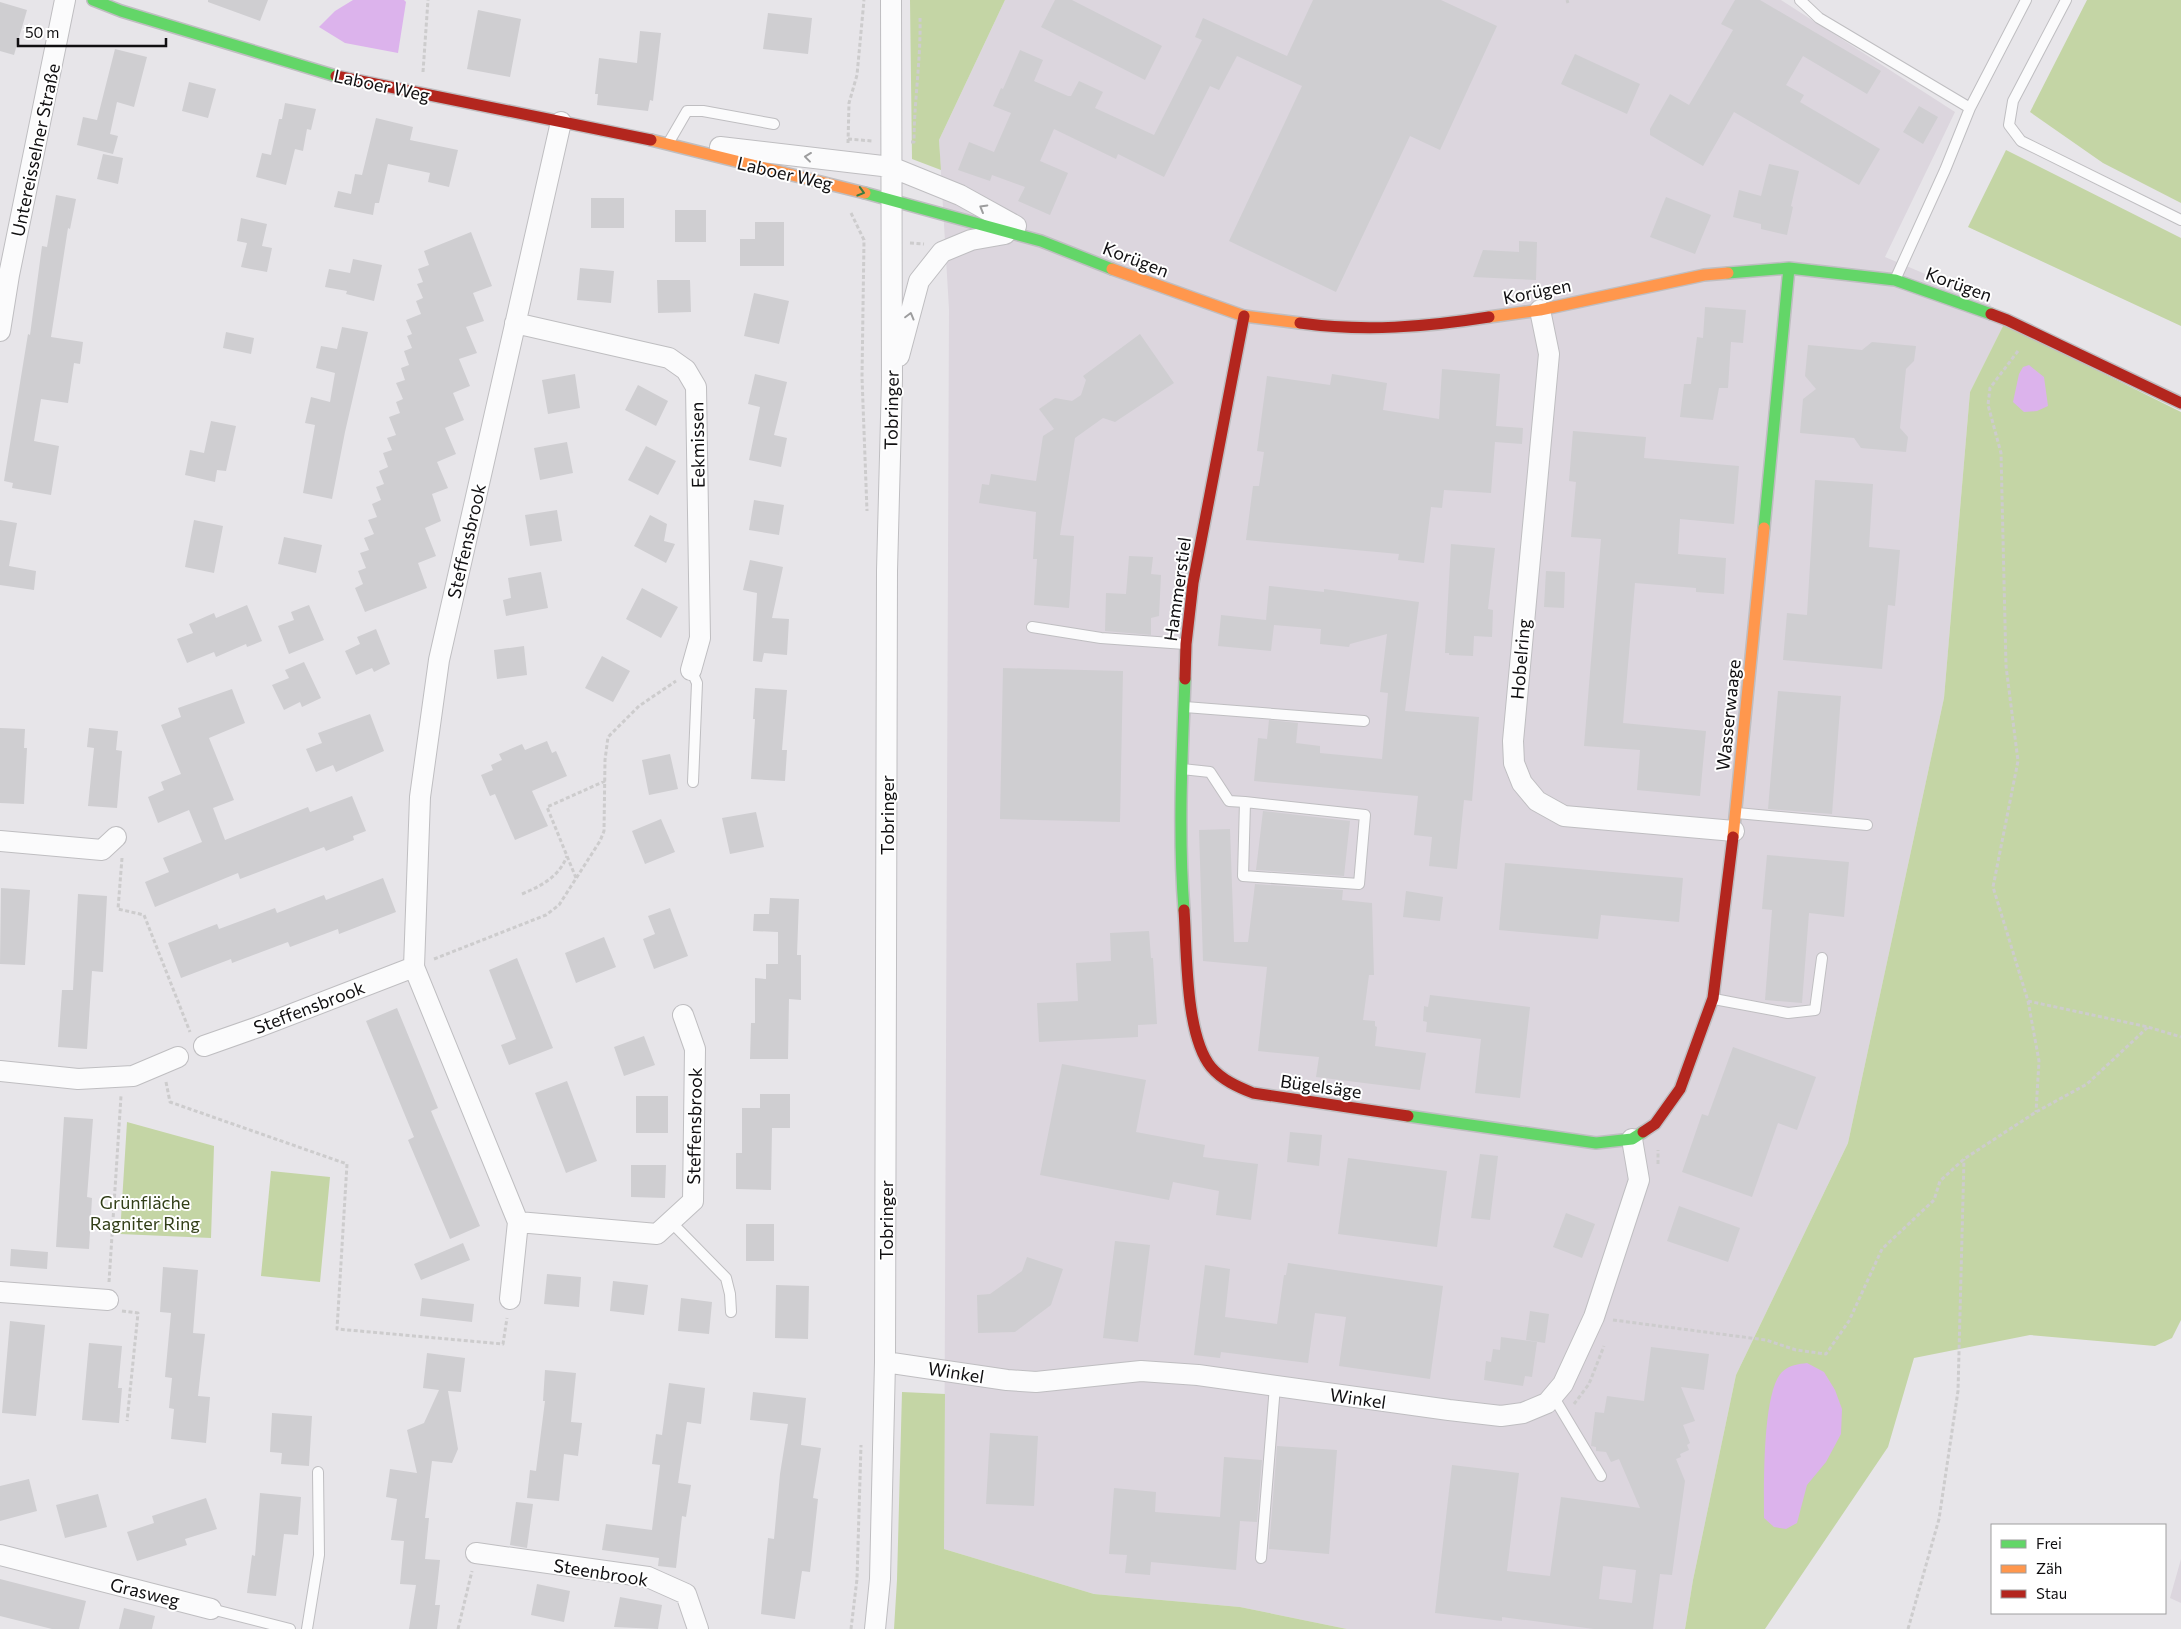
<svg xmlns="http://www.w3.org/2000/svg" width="2181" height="1629" viewBox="0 0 2181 1629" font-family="Commissioner,sans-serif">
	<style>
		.built { fill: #dcd6de }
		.green { fill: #c4d5a5 }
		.water { fill: #dcb3ec }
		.building { fill: #cfced1; fill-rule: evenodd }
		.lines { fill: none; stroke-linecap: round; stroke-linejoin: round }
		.lane-casing { stroke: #bfbec1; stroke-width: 12 }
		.street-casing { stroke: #bfbec1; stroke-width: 22 }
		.fast-casing { stroke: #bfbec1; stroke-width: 14 }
		.slow-casing { stroke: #bfbec1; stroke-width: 14 }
		.jam-casing { stroke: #bfbec1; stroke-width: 14 }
		.path { stroke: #cdcccd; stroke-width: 3; stroke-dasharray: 4 2.5; stroke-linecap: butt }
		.lane { stroke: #fbfbfc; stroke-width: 10 }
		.street { stroke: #fbfbfc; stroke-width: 20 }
		.fast { stroke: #63d668; stroke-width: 11 }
		.slow { stroke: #ff974d; stroke-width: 11 }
		.jam { stroke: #b3261e; stroke-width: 11 }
		.oneway { stroke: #9d9d9e }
		.oneway2 { stroke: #3e7c41 }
		.labels { text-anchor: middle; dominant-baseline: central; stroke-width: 4; stroke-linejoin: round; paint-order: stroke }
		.street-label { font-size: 18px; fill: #100f11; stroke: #fff }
		.park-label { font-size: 18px; fill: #313e17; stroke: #fff }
	</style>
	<rect width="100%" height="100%" fill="#e7e5e9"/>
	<path class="built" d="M1005,0H1781L1955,112L1885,257L1987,300L2004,324L1970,392L1944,698L1848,1143L1736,1375L1693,1580L1685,1629H1347L1240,1607L1094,1594L944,1549L949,309L939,140Z
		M2181,1559V1603L2170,1598Z"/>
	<path class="green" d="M910,0H1005L939,140L941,170L912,159Z
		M2087,0H2181V203L2103,163L2030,112Z
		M2006,150L2181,238V326L1968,227Z
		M2004,324L2181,412V1320L2172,1338L2155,1346L2030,1335L1914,1358L1888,1447L1765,1629H1685L1693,1580L1736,1375L1848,1143L1944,698L1970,392Z
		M127,1122L214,1146L211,1238L120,1234Z
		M271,1171L330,1177L320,1282L261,1276Z
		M902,1392L945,1394L944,1549L1094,1594L1240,1607L1347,1629H894L897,1580Z"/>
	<path class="water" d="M353,0H404L406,2L398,53L345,43L319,27L335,11Z
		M2029,365L2044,377L2048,406L2037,411L2024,412L2013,402L2019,374L2023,367Z
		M1807,1363L1824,1372L1835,1390L1842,1409L1841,1434L1826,1462L1807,1485L1797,1523L1786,1529L1774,1527L1764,1518C1764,1488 1762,1392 1782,1372C1789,1365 1799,1364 1807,1363Z"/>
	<path class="building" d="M208,0H268L260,21L208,2Z
		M1055,0H1072L1162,46L1145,80L1041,27Z
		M1313,0H1441L1497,26L1440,150L1410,136L1336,292L1229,241L1302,86L1237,56L1219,90L1210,86L1164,177L1118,154L1116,159L1054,129L1040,161L1068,173L1050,215L1018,201L1025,187L992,175L990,181L958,170L969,142L994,152L1011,113L993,106L1001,88L1003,89L1020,50L1043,60L1034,81L1068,96H1071L1079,81L1103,92L1095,108L1154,135L1202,40L1195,37L1203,18L1287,56Z
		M1735,0H1760L1881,71L1867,94L1803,56L1786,85L1804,95L1800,102L1880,149L1859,185L1734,112L1703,166L1650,135V129L1670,94L1689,105L1733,30L1721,24Z
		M0,2L27,10L14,55L0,51Z
		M478,10L521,19L510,77L467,69Z
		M768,13L812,18L808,54L763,49Z
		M640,31L661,33L653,101L650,100L648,111L597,105L598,94H595L599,58L637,63Z
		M115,49L147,57L134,107L117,102L110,134L118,136L113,154L77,145L83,117L97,120Z
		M1575,54L1640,84L1627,114L1561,84Z
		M189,82L216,89L208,118L182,111Z
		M285,103L316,109L311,130L307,129L303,151L295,149L286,185L256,177L262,153L271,155L279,119H282Z
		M1919,106L1938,117L1923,144L1903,132Z
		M376,118L413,127L410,140L458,150L449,187L428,182L430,173L388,164L379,203H375L373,215L334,207L338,191L351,194L355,174L362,175Z
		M103,154L123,158L118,184L97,179Z
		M1769,164L1799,171L1791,206L1793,207L1787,235L1761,229V224L1733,217L1739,190L1761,196Z
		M56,195L76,199L70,229L68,228L51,337L83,342L80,364L74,363L68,403L41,399L34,441L59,446L51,495L12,488L13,483L4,481L28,334L30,335L42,246L47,247Z
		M1666,197L1711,215L1695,254L1650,237Z
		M591,198H624V228H591Z
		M675,210H706V242H675Z
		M241,218L267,224L262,246L272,248L267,272L241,267L247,243L237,241Z
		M755,222H784V266H740V239H755Z
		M471,232L492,286L473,293L484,321L466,327L477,353L459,359L470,386L453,393L464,420L445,428L456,454L437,462L448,488L432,494L441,521L425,528L436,556L418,563L427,588L365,612L355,588L363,584L358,571L366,568L360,553L369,550L364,538L374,534L368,520L377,517L372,504L381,500L376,487L384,484L379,471L388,467L383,453L392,450L387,438L396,435L389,417L400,413L396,402L403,399L396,383L405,380L401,368L409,365L404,351L412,348L407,336L412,334L406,320L421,314L416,301L423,298L417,284L423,282L418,269L429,265L424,251Z
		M1519,241L1537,242L1536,280L1473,277L1483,250L1519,252Z
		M353,259L382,265L374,301L346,294L347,291L325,287L329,269L350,273Z
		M580,268L614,271L611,303L577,300Z
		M657,280H690L691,312L658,313Z
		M754,293L789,301L779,344L744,336Z
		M1705,307L1746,310L1743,343L1731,342L1728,388H1719L1713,420L1680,417L1684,384H1691L1697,337L1703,338Z
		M342,327L368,332L345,432L332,499L303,493L315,425L305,423L311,397L330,402L335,373L316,368L321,346L337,349Z
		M226,332L254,338L251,354L223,348Z
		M1140,334L1174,383L1115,422L1103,418L1075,438L1060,535L1074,536L1069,608L1034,605L1037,559H1033L1036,512L979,503L982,484L989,485L991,474L1036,481L1043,436L1054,429L1039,409L1055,398L1072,401L1081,395L1086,380L1083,376Z
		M1872,342L1916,346L1914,361L1906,369L1900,428L1908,437L1906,452L1861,448L1854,438L1800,433L1803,399L1816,389L1805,376L1808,345L1862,350Z
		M1442,369L1500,374L1496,426L1523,428L1522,444L1495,442L1491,493L1444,490L1442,508L1431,507L1424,563L1398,560L1399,554L1246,540L1253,486H1259L1264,452L1257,451L1267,376L1330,385L1332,374L1387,383L1383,410L1439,419Z
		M575,374L580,408L548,414L542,380Z
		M755,374L787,382L774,435L787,438L781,467L749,460L760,407L748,404Z
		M638,385L668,401L656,426L625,410Z
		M211,421L236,426L226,471L217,470L215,482L185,475L190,450L204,453Z
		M1573,431L1646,437L1644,458L1739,466L1734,524L1680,519L1678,554L1726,558L1724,594L1696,592V588L1635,583L1623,723L1706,731L1700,796L1637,790L1640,750L1584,746L1601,539L1571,537L1576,482L1569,481Z
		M567,442L573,473L540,480L534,448Z
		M646,446L676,461L658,495L628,480Z
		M1815,480L1873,484L1869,547L1900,550L1895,606L1888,605L1882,669L1783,660L1787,613L1807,615Z
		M754,500L784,505L779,535L749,530Z
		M557,510L562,541L530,546L525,515Z
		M650,515L667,524L664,541L675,544L666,563L634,546Z
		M0,520L17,523L9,566L36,571L34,590L0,585Z
		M194,520L223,526L214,573L185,567Z
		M284,537L322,545L316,573L278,564Z
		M1451,544L1495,548L1488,609L1493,610L1492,637L1474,636L1473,656L1449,655V653H1445Z
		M1129,556L1153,557L1151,574L1161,575L1159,616L1151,618V635L1105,631L1106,593L1126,594Z
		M750,560L783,567L772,618L789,619L787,655L764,653L762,662L753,661L757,593L743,590Z
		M1546,571L1565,572L1564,608L1544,607Z
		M541,572L548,608L506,616L503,600L511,598L508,578Z
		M1269,586L1324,592V589L1419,602L1405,711L1479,717L1472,801L1464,800L1457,869L1429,866L1432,837L1414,835L1418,796L1254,781L1258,738L1267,739L1269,720L1298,723L1296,743L1320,746V753L1382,759L1388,693L1380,692L1387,634L1350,644L1349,647L1320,644L1321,629L1274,625L1271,651L1218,646L1221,615L1266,620Z
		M642,588L678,607L661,638L626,619Z
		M247,605L262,641L247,647L246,644L216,657L214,652L187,663L177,639L193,633L189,624L214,613L216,618Z
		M309,605L324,640L289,654L278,626L294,620L291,612Z
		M376,629L390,664L374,672L372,668L356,675L345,651L360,644L357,637Z
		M524,646L527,675L497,679L494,650Z
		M602,656L630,671L613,702L585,688Z
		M304,662L321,698L302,707L300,702L284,710L272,685L289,678L285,670Z
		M1003,668L1123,671L1120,822L1000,819Z
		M755,688L787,690L782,750H787L785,781L751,779L755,719H753Z
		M232,689L245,723L209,738L234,800L213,808L225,840L308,807L310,812L352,796L366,831L353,836L354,840L326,851L324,847L240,879L238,873L155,907L145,882L169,872L163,858L202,842L189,810L158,823L148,797L164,790L161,782L181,774L161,725L181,717L178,708Z
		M1778,691L1841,696L1832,814L1768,809Z
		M370,714L384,751L336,772L333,765L316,772L306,749L322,743L318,733Z
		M0,728L25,729L24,748H27L24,804L0,803Z
		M89,728L118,731L116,750L122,751L117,808L88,806L94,748L87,747Z
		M547,741L552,753L556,751L567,776L532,791L548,826L515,840L495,794L490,796L481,775L493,770L491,765L502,760L499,754L522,744L525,750Z
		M670,754L678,789L649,795L642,760Z
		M1263,811L1350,821L1344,876L1256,870Z
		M756,812L764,847L730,854L722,818Z
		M661,819L675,852L645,864L632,831Z
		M1230,829L1234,942H1248L1255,884L1343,890L1342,900L1372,903L1374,975H1369L1363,1020L1375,1021V1026L1377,1027L1375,1046L1426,1053L1420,1090L1316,1077L1319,1057L1258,1051L1267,967L1203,961L1199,830Z
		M1767,855L1849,862L1844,917L1809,913L1802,1003L1765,1000L1772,910L1762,909Z
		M1505,863L1683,878L1679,922L1601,915L1598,939L1499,930Z
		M383,878L396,912L339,934L338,929L290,947L288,942L232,963L231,959L181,978L168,943L217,924L219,929L275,908L277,913L324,895L326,900Z
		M1,888L30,890L25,965L0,964Z
		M1406,891L1443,897L1440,921L1403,917Z
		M78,894L107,896L103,972L92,971L87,1049L58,1047L62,990H73Z
		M770,898L799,899L797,955H801V1000L789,999L788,1059H750L751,1023H755V978L766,979V964H778V932L753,931L754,914H769Z
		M670,908L688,956L654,969L643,939L655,934L648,916Z
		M1149,931L1151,958H1153L1157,1024L1138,1025V1037L1039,1042L1037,1003L1078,1001L1076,963L1111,961L1110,933Z
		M604,937L616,967L576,983L565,953Z
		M517,958L553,1048L509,1065L501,1045L516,1039L489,970Z
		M1430,995L1530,1007L1520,1098L1475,1093L1481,1039L1426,1032L1427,1022L1423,1021L1424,1006L1428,1007Z
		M397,1008L438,1108L431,1111L480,1226L450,1239L408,1140L414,1137L366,1021Z
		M644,1036L655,1065L624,1076L614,1047Z
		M1733,1047L1816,1077L1797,1130L1778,1123L1752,1197L1682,1172L1702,1114L1708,1116Z
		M1062,1064L1146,1080L1136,1132L1205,1145L1203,1157L1258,1164L1251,1220L1216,1215L1219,1191L1173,1182L1169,1200L1040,1175Z
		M567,1081L597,1161L566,1173L535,1093Z
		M760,1094H790V1128H772L771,1190L736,1189V1153H742V1108H760Z
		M636,1096H668V1133H636Z
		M64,1117L93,1119L87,1197L92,1198L89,1249L56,1247Z
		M1290,1132L1322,1135L1319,1166L1287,1162Z
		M1480,1154L1498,1156L1490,1220L1471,1218Z
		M1348,1158L1447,1171L1437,1247L1338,1234Z
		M631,1165H666L665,1198L631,1197Z
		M1679,1206L1740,1228L1728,1262L1667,1241Z
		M1566,1213L1595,1224L1582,1258L1553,1247Z
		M746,1224H774V1261H746Z
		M1115,1241L1150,1245L1138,1342L1103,1338Z
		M463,1243L470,1260L421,1280L414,1264Z
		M11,1249L48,1252L47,1269L10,1266Z
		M1027,1257L1063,1269L1051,1305L1015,1332L978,1333L977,1295L990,1294L1022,1271Z
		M1288,1263L1443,1286L1430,1379L1339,1366L1346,1317L1315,1313L1308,1363L1221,1352L1220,1358L1194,1355L1205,1265L1230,1269L1225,1317L1277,1324L1284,1275H1286Z
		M163,1267L198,1270L193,1333L205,1334L198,1396L210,1397L206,1443L171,1439L174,1409L169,1408L172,1378L165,1377L171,1313L160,1312Z
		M547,1274L581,1277L579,1307L544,1304Z
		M613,1281L648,1285L644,1315L610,1311Z
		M776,1285L809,1286L808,1339L775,1338Z
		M422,1298L474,1304L472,1322L420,1316Z
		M681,1298L712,1302L709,1334L678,1331Z
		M1530,1311L1549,1314L1545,1343L1526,1340Z
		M10,1321L45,1325L36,1416L2,1413Z
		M1501,1337L1537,1342L1532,1377L1525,1376L1523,1386L1484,1380L1486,1361L1491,1362L1493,1349L1500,1350Z
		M89,1343L122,1346L118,1388H122L119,1423L82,1420Z
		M1651,1347L1709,1354L1704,1390L1681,1387L1695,1421L1683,1425L1690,1443L1687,1445L1689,1450L1680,1454L1681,1457L1676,1459L1685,1481L1672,1575L1660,1574L1653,1629H1594L1502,1617V1621L1435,1613L1452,1465L1519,1473L1507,1571L1550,1576L1561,1497L1640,1508L1619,1459L1611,1462L1606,1452L1596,1451V1447L1591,1446L1595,1412L1604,1413L1607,1396L1644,1401ZM1603,1566L1636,1570L1632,1603L1599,1599Z
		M427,1353L465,1358L461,1392L448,1391L458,1449L452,1463L432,1461L425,1518H429L425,1559L440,1560L435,1605H440L437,1629H409L416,1585L400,1584L404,1541L391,1540L397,1499L386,1497L390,1469L417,1473L407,1430L424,1423L439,1390L423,1388Z
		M545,1370L576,1373L571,1422L582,1423L578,1456L564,1454L559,1501L527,1498L530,1470L536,1471L545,1401H543Z
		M669,1383L705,1388L701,1424L687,1422L678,1483L691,1485L686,1517L682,1516L676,1568L658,1566L659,1558L602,1550L606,1524L652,1530L660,1465L652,1464L656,1434L662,1435Z
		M753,1392L806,1398L801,1445L821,1448L813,1498L818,1499L810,1572L802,1571L795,1619L761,1614L768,1538L774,1539L780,1474L788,1424L750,1420Z
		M272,1413L312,1416L309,1466L281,1464L282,1453L270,1452Z
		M990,1433L1038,1436L1034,1506L986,1504Z
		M1277,1446L1337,1450L1329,1554L1269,1549Z
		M1224,1457L1262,1460L1257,1522L1240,1521L1236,1570L1151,1562L1150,1575L1125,1573L1127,1555L1109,1554L1114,1488L1156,1492L1155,1512L1220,1517Z
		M29,1479L37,1511L0,1521V1486Z
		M260,1493L301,1497L298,1535L284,1534L276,1596L247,1593L252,1555L255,1556Z
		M98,1494L107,1527L65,1538L56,1505Z
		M206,1498L217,1529L185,1539L187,1545L137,1561L127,1532L154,1523L152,1516Z
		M516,1502L533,1504L527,1548L510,1545Z
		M0,1579L86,1601L79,1629H52L0,1616Z
		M537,1584L570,1591L564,1622L531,1615Z
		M620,1597L662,1605L658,1629L614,1627Z
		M124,1608L155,1616L152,1629H119Z"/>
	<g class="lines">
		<g class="lane-casing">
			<path id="lane" d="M1800,0L1819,18L1970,108
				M2066,0L2013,101L2009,125L2021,141L2181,220
				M669,142L687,111H703L774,124
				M1895,280L1945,170L1970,108L2026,0
				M1032,627L1101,638L1185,644
				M691,670L697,683L693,782
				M1185,707L1364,721
				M1182,769L1210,772L1229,801L1245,802L1365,815L1359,884L1243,876L1245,802
				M1737,813L1867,825
				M1714,999L1788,1013L1815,1010L1822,958
				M670,1221L726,1278L730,1294L731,1312
				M1553,1396L1601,1476
				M1261,1558L1275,1386
				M211,1609L290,1629
				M307,1629L319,1555L318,1472"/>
		</g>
		<g class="street-casing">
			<path id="street" d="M720,147L891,167L960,195L1016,226
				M1540,310L1549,354L1513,741L1514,763L1522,783L1537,801L1564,816L1734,831
				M515,323L669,358L686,370L696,387L700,638L691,670
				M0,331L9,275L65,0
				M899,356L919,281L942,252L971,240L1005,234
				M0,841L102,850L116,837
				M204,1046L261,1026L414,967
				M0,1071L78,1079L133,1076L178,1057
				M518,1222L657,1234L693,1201L695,1049L683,1015
				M0,1292L108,1300
				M510,1299L518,1222L414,967L420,797L439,660L561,122
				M885,1362L1007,1380L1036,1382L1141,1371L1198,1375L1449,1410L1501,1416L1523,1413L1547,1403L1563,1384L1594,1317L1639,1180L1632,1139
				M476,1553L648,1577L686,1594L698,1629
				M0,1555L211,1609
				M875,1629L880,1579L885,1362L887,571L892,380L891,0"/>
		</g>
		<g class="fast-casing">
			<path id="fast" d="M93,0L121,11L336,76
				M865,193L1041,241L1112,269
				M1728,273L1789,268L1895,280L1991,314
				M1764,528L1789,268
				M1184,910C1178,833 1182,756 1185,679
				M1408,1116L1596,1143L1632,1139L1643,1132"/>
		</g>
		<g class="slow-casing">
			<path id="slow" d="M651,140L865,193
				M1112,269L1244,316L1300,323
				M1489,317L1540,310L1704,275L1728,273
				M1733,837L1764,528"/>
		</g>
		<g class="jam-casing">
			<path id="jam" d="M336,76L651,140
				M1991,314L2007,320L2181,403
				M1300,323C1364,332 1426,327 1489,317
				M1185,679L1186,644L1193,583L1244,316
				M1184,910C1187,951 1185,1035 1211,1067C1222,1080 1238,1087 1253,1093L1408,1116
				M1643,1132L1655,1124L1680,1089L1713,998L1733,837"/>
		</g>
		<path class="path" d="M1567,0L1568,3
			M423,72L428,0
			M848,139L872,141
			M911,142H914C914,101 921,60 920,18
			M848,143L849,103L857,75L864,0
			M851,213L864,240L862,377L867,511
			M910,243L924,244
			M2018,351L1990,388L1988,405L2001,453L2006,666L2018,761L1993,887L2028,1001L2039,1061L2036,1112
			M122,858L118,909L144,915L190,1032
			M576,878L547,807L605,781
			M522,894C541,886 559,877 567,856
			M434,959L546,915L559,905L600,841L604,831L605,760L608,737L639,706L676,681
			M2028,1001L2148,1027L2181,1037
			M166,1082L170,1102L347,1164L337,1329L503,1344L507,1318
			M1658,1164V1150
			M109,1282L121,1096
			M122,1311L138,1313L127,1421
			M1613,1320L1766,1340L1796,1350L1826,1354L1849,1321L1882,1249L1934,1200L1940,1181L1964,1159L2036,1112L2087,1084L2148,1027
			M1574,1404L1589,1384L1604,1346
			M458,1629L472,1571
			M851,1629L857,1579L861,1445
			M1908,1629L1939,1519L1958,1391L1964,1159"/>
		<use href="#lane" class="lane"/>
		<use href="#street" class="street"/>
		<use href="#fast" class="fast"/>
		<use href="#slow" class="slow"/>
		<use href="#jam" class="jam"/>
	</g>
	<defs><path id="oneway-chevron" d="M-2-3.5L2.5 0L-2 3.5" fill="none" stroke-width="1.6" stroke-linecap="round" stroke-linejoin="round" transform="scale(1.25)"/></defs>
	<g class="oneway">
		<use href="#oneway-chevron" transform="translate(808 157) rotate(-173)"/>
		<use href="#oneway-chevron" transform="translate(983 208) rotate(-150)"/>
		<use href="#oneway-chevron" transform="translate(910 316) rotate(-75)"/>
	</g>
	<use class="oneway2" href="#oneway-chevron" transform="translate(861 192) rotate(16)"/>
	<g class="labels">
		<g class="street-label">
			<text transform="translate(382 85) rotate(12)">Laboer Weg</text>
			<text transform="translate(35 150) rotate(-78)">Untereisselner Straße</text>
			<text transform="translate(785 173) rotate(13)">Laboer Weg</text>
			<text transform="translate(1136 259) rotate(21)">Korügen</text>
			<text transform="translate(1959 284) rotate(20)">Korügen</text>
			<text transform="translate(1537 291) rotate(-11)">Korügen</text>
			<text transform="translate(891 410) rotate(-89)">Tobringer</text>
			<text transform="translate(697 445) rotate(-91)">Eekmissen</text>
			<text transform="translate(466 541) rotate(-77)">Steffensbrook</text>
			<text transform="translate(1177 589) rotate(-82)">Hammerstiel</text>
			<text transform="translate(1520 659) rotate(-85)">Hobelring</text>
			<text transform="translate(1728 715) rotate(-84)">Wasserwaage</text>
			<text transform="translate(887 815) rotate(-90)">Tobringer</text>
			<text transform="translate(309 1007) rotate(-21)">Steffensbrook</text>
			<text transform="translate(1321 1086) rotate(8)">Bügelsäge</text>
			<text transform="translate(694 1126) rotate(-89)">Steffensbrook</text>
			<text transform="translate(886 1220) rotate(-90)">Tobringer</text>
			<text transform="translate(956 1372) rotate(9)">Winkel</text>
			<text transform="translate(1358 1398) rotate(8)">Winkel</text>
			<text transform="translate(601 1572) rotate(9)">Steenbrook</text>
			<text transform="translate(145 1592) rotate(14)">Grasweg</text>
		</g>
		<g class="park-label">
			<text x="145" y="1202">Grünfläche<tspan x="145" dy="21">Ragniter Ring</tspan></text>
		</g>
	</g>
	<rect x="1991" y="1524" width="175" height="90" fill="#ffffff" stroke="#9f9fa0"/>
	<rect x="2001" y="1540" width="25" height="8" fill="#63d668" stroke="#9f9fa0"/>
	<text x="2036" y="1549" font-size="15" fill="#100f11">Frei</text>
	<rect x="2001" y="1565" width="25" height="8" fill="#ff974d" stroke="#9f9fa0"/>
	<text x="2036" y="1574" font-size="15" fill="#100f11">Zäh</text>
	<rect x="2001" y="1590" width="25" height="8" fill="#b3261e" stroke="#9f9fa0"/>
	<text x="2036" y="1599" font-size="15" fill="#100f11">Stau</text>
	<path d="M18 38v8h148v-8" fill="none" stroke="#100f11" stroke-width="2.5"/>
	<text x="25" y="38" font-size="15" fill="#100f11" stroke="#ffffff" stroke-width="4" paint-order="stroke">50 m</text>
</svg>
